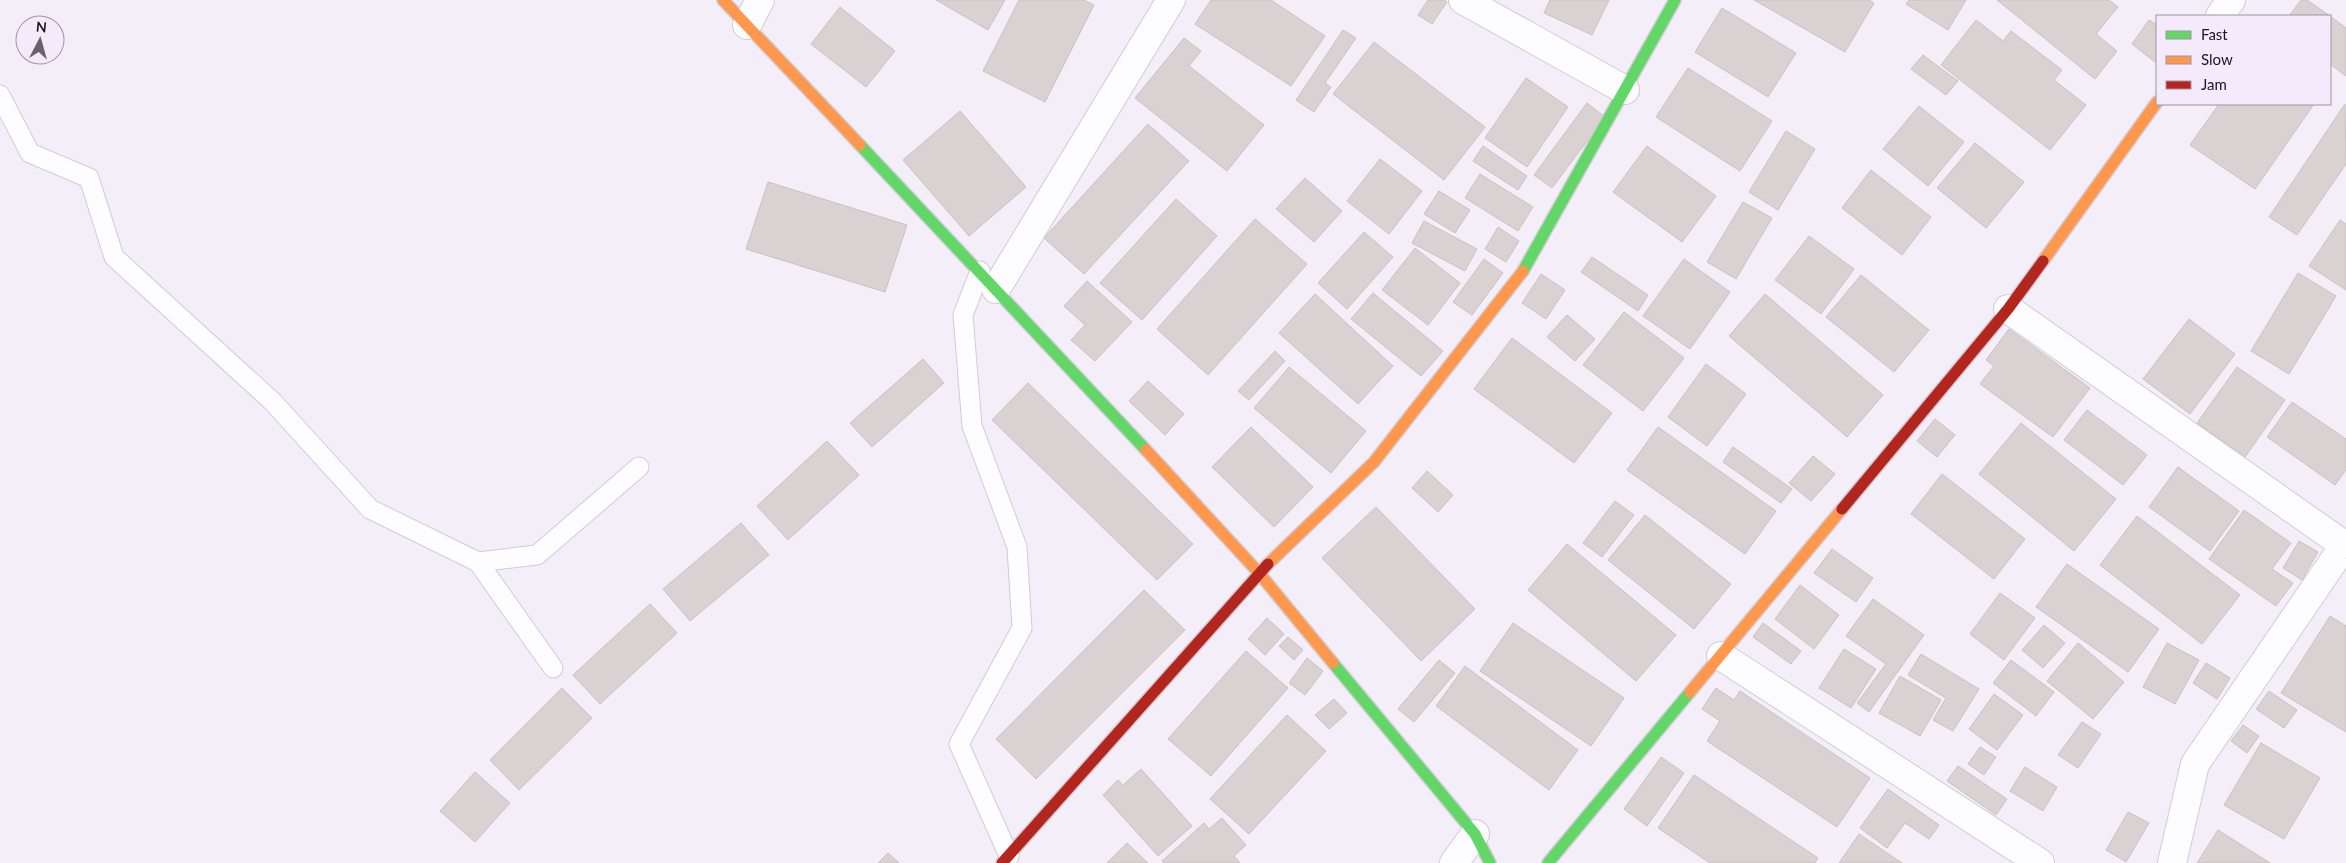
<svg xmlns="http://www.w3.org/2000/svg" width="2346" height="863" viewBox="0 0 2346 863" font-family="Lato,sans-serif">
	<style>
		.building { fill: #dad1d3; stroke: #c9c1c2 }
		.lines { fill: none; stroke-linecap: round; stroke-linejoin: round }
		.lane-casing { stroke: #d1ccd5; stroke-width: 21 }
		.street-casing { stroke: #d1ccd5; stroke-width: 30 }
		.fast-casing { stroke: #d1ccd5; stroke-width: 14 }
		.slow-casing { stroke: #d1ccd5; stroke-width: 14 }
		.jam-casing { stroke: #d1ccd5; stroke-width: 14 }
		.lane { stroke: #fdfcfe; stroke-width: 19 }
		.street { stroke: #fdfcfe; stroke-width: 28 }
		.fast { stroke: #63d668; stroke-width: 11 }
		.slow { stroke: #ff974d; stroke-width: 11 }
		.jam { stroke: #b3261e; stroke-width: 11 }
	</style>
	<rect width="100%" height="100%" fill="#f3eef7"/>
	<path class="building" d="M936,0H1005L988,30Z
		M1019,0H1084L1094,5L1045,102L983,71Z
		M1211,0H1271L1325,36L1291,86L1195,24Z
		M1428,0H1443L1447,2L1432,24L1418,15Z
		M1550,0H1609L1592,35L1544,13Z
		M1754,0H1869L1874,3L1845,52Z
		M1909,0H1966L1948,30L1906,4Z
		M1997,0H2109L2118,7L2096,34L2117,51L2095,79Z
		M2301,0H2307L2330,16H2289Z
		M840,7L895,51L866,87L811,44Z
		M1722,8L1796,53L1768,97L1695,52Z
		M2330,16L2346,28V76L2330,64Z
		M1976,20L2003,41L2011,31L2062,70L2054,80L2086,105L2050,150L1941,65Z
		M2149,20L2157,25V59L2155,62L2132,44Z
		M1343,30L1356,38L1325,83L1331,87L1314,112L1296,100Z
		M1184,38L1201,51L1189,66L1264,125L1227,171L1135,98Z
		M1374,42L1485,127L1444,180L1333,94Z
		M1923,55L1958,81L1946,95L1911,69Z
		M1688,68L1772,121L1740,171L1656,117Z
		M1526,78L1568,107L1527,167L1485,138Z
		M1587,103L1605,117L1552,188L1534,175Z
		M2219,104H2314L2255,189L2190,145Z
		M2345,104L2346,164L2297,235L2269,217Z
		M1919,106L1964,142L1928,186L1883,149Z
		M960,111L1026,187L969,236L903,160Z
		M1148,124L1189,161L1084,274L1044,238Z
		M1786,131L1815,149L1778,210L1749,192Z
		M1975,143L2024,182L1986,228L1937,188Z
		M1483,146L1527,176L1518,190L1473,161Z
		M1647,146L1716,196L1682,242L1613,192Z
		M1380,159L1422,191L1389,234L1347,201Z
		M1871,170L1931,217L1902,255L1842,208Z
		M1480,174L1533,207L1518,231L1465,198Z
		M1305,178L1342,211L1314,242L1276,209Z
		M768,182L907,225L885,292L746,249Z
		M1439,191L1470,210L1455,233L1424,214Z
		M1176,199L1217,236L1142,320L1100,283Z
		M1743,202L1772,218L1736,279L1707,262Z
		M1255,219L1307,264L1208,375L1157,329Z
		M2340,220L2346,224V290L2309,266Z
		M1424,221L1477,249L1465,271L1412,243Z
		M1498,227L1519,241L1506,262L1485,249Z
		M1364,232L1393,257L1347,309L1318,283Z
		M1809,236L1854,269L1821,314L1775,280Z
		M1415,248L1460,283L1428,325L1382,290Z
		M1592,257L1648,295L1638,311L1581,272Z
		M1484,259L1503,273L1472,315L1453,302Z
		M1684,259L1730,292L1690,349L1643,316Z
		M2298,273L2336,296L2289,374L2251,351Z
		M1541,274L1565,290L1546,319L1522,303Z
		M1861,275L1929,330L1894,372L1826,317Z
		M1087,281L1132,322L1095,361L1071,340L1085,325L1064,306Z
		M1373,293L1443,351L1421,376L1351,319Z
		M1315,294L1393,366L1358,404L1279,333Z
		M1765,294L1883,395L1847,437L1729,336Z
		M1624,312L1684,358L1643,411L1583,365Z
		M1567,315L1595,339L1575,361L1547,337Z
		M2189,319L2235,354L2190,414L2143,379Z
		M2009,329L2090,388L2053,437L1980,384L1994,366L1986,360Z
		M1512,338L1612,413L1574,463L1474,389Z
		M1275,351L1285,361L1249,400L1238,391Z
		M923,359L944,383L872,447L850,423Z
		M1706,364L1746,394L1707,446L1668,417Z
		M1289,367L1366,431L1331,473L1254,408Z
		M2237,367L2285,400L2245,457L2197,423Z
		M1148,381L1184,414L1165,435L1129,401Z
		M1028,383L1193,544L1157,580L992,420Z
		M2292,402L2346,439V470L2335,485L2267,437Z
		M2087,410L2147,455L2123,485L2064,440Z
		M1935,419L1955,435L1937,457L1917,441Z
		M2021,423L2116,499L2074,551L1979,474Z
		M1251,427L1313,487L1274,527L1212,467Z
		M1658,427L1776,511L1745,554L1627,470Z
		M827,441L859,475L788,540L757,506Z
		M1733,447L1792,489L1781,503L1723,462Z
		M1813,456L1835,474L1811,501L1789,483Z
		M2178,467L2239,511L2210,551L2149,507Z
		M1427,471L1453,495L1438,512L1412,488Z
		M1942,474L2025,539L1994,579L1911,514Z
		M1615,501L1634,515L1602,557L1583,543Z
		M1376,507L1475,609L1421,661L1322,558Z
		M2244,510L2291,543L2272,569L2293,583L2276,606L2209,559Z
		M1645,515L1731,584L1694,629L1608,560Z
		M2137,516L2240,595L2202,644L2100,565Z
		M741,523L769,555L690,621L663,589Z
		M2299,541L2318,552L2302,580L2283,568Z
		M1567,544L1676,635L1636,681L1528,590Z
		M1832,549L1873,578L1856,602L1814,573Z
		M2067,564L2159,629L2128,672L2036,607Z
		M1800,585L1839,615L1814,649L1775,619Z
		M1144,590L1185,630L1036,779L996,739Z
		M2000,593L2035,618L2004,660L1970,634Z
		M1873,599L1924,635L1869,712L1857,703L1886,664L1846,636Z
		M650,604L677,633L600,704L573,675Z
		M2330,616L2346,626V732L2281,693Z
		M1267,618L1284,634L1265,655L1248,639Z
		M1513,623L1624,698L1591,746L1480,671Z
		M1763,623L1801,651L1791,664L1753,637Z
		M2044,625L2065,643L2043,668L2022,650Z
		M1288,637L1303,650L1294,660L1279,646Z
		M2078,643L2124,682L2093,719L2047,681Z
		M2167,643L2199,660L2175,704L2143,687Z
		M1844,649L1876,669L1851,708L1819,688Z
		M1246,651L1288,688L1211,776L1168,739Z
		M1921,654L1979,689L1953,731L1933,720L1946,698L1908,675Z
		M1307,658L1323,671L1305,695L1289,683Z
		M1439,660L1455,673L1414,722L1398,709Z
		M2011,660L2054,692L2036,716L1993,683Z
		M2206,663L2230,678L2217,699L2193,683Z
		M1465,666L1578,750L1549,790L1436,706Z
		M1900,676L1941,700L1920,736L1879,713Z
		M562,688L592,718L519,790L490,760Z
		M1716,688L1734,700L1740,691L1870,778L1837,827L1707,741L1720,721L1702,709Z
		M2269,691L2297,710L2284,728L2256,709Z
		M1994,694L2023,715L1997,750L1969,729Z
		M1334,699L1347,713L1329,729L1315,715Z
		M1287,715L1326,751L1249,834L1210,799Z
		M2082,722L2101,734L2078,768L2058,755Z
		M2243,725L2259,736L2247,753L2231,741Z
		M2261,743L2320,778L2284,839L2224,805Z
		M1980,747L1996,757L1984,775L1968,764Z
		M1661,757L1684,773L1647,826L1624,809Z
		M1958,766L2007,799L1996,815L1947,781Z
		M2025,767L2057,787L2043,811L2010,791Z
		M1141,769L1192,826L1158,856L1103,795L1118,780L1123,785Z
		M475,772L510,803L475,842L440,811Z
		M1694,775L1818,858L1815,863H1710L1658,828Z
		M1888,789L1939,825L1929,839L1905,823L1887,848L1860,828Z
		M2128,812L2149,823L2126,862L2106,850Z
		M1222,818L1246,845L1234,856L1240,863H1164L1162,861L1204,823L1209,829Z
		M2218,830L2270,863H2197Z
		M1859,834L1902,863H1839Z
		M1127,843L1148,863H1107Z
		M888,853L899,863H878Z"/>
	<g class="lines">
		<g class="lane-casing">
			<path id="lane" d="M0,95L30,153L89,178L114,257L273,402L370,509L478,562L553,668
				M980,271L963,315L972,426L1017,547L1022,628L959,744L1009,856
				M478,562L537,555L639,467"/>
		</g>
		<g class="street-casing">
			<path id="street" d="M1463,0L1625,90
				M2220,16L2231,0
				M747,25L760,0
				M996,289L1171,0
				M2008,309L2344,545
				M1721,656L2040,863
				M1454,863L1475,834
				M2172,863L2195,764L2346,543"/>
		</g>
		<g class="fast-casing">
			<path id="fast" d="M860,145L1146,450
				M1523,271L1675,0
				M1333,663L1475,834L1490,863
				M1548,863L1690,692"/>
		</g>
		<g class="slow-casing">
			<path id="slow" d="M723,0L860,145
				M2043,261L2157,102
				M1146,450L1259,573L1333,663
				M1268,564L1374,462L1523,271
				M1690,692L1842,509"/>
		</g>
		<g class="jam-casing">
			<path id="jam" d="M1842,509L2008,309L2043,261
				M1002,863L1268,564"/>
		</g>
		<use href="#lane" class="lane"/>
		<use href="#street" class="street"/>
		<use href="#fast" class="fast"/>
		<use href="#slow" class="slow"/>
		<use href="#jam" class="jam"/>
	</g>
	<rect x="2156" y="15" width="175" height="90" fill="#f4eafb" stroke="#9e95a3"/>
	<rect x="2166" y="31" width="25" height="8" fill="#63d668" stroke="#9e95a3"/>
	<text x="2201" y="40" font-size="15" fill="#1c1620">Fast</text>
	<rect x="2166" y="56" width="25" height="8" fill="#ff974d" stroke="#9e95a3"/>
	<text x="2201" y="65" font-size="15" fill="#1c1620">Slow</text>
	<rect x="2166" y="81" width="25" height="8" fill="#b3261e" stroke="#9e95a3"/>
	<text x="2201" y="90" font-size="15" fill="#1c1620">Jam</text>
	<g transform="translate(40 40) rotate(6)"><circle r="24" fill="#f4eafb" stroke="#9e95a3"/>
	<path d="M0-4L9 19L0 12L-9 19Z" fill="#67626b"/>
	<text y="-8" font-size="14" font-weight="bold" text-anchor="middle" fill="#1c1620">N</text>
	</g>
</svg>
